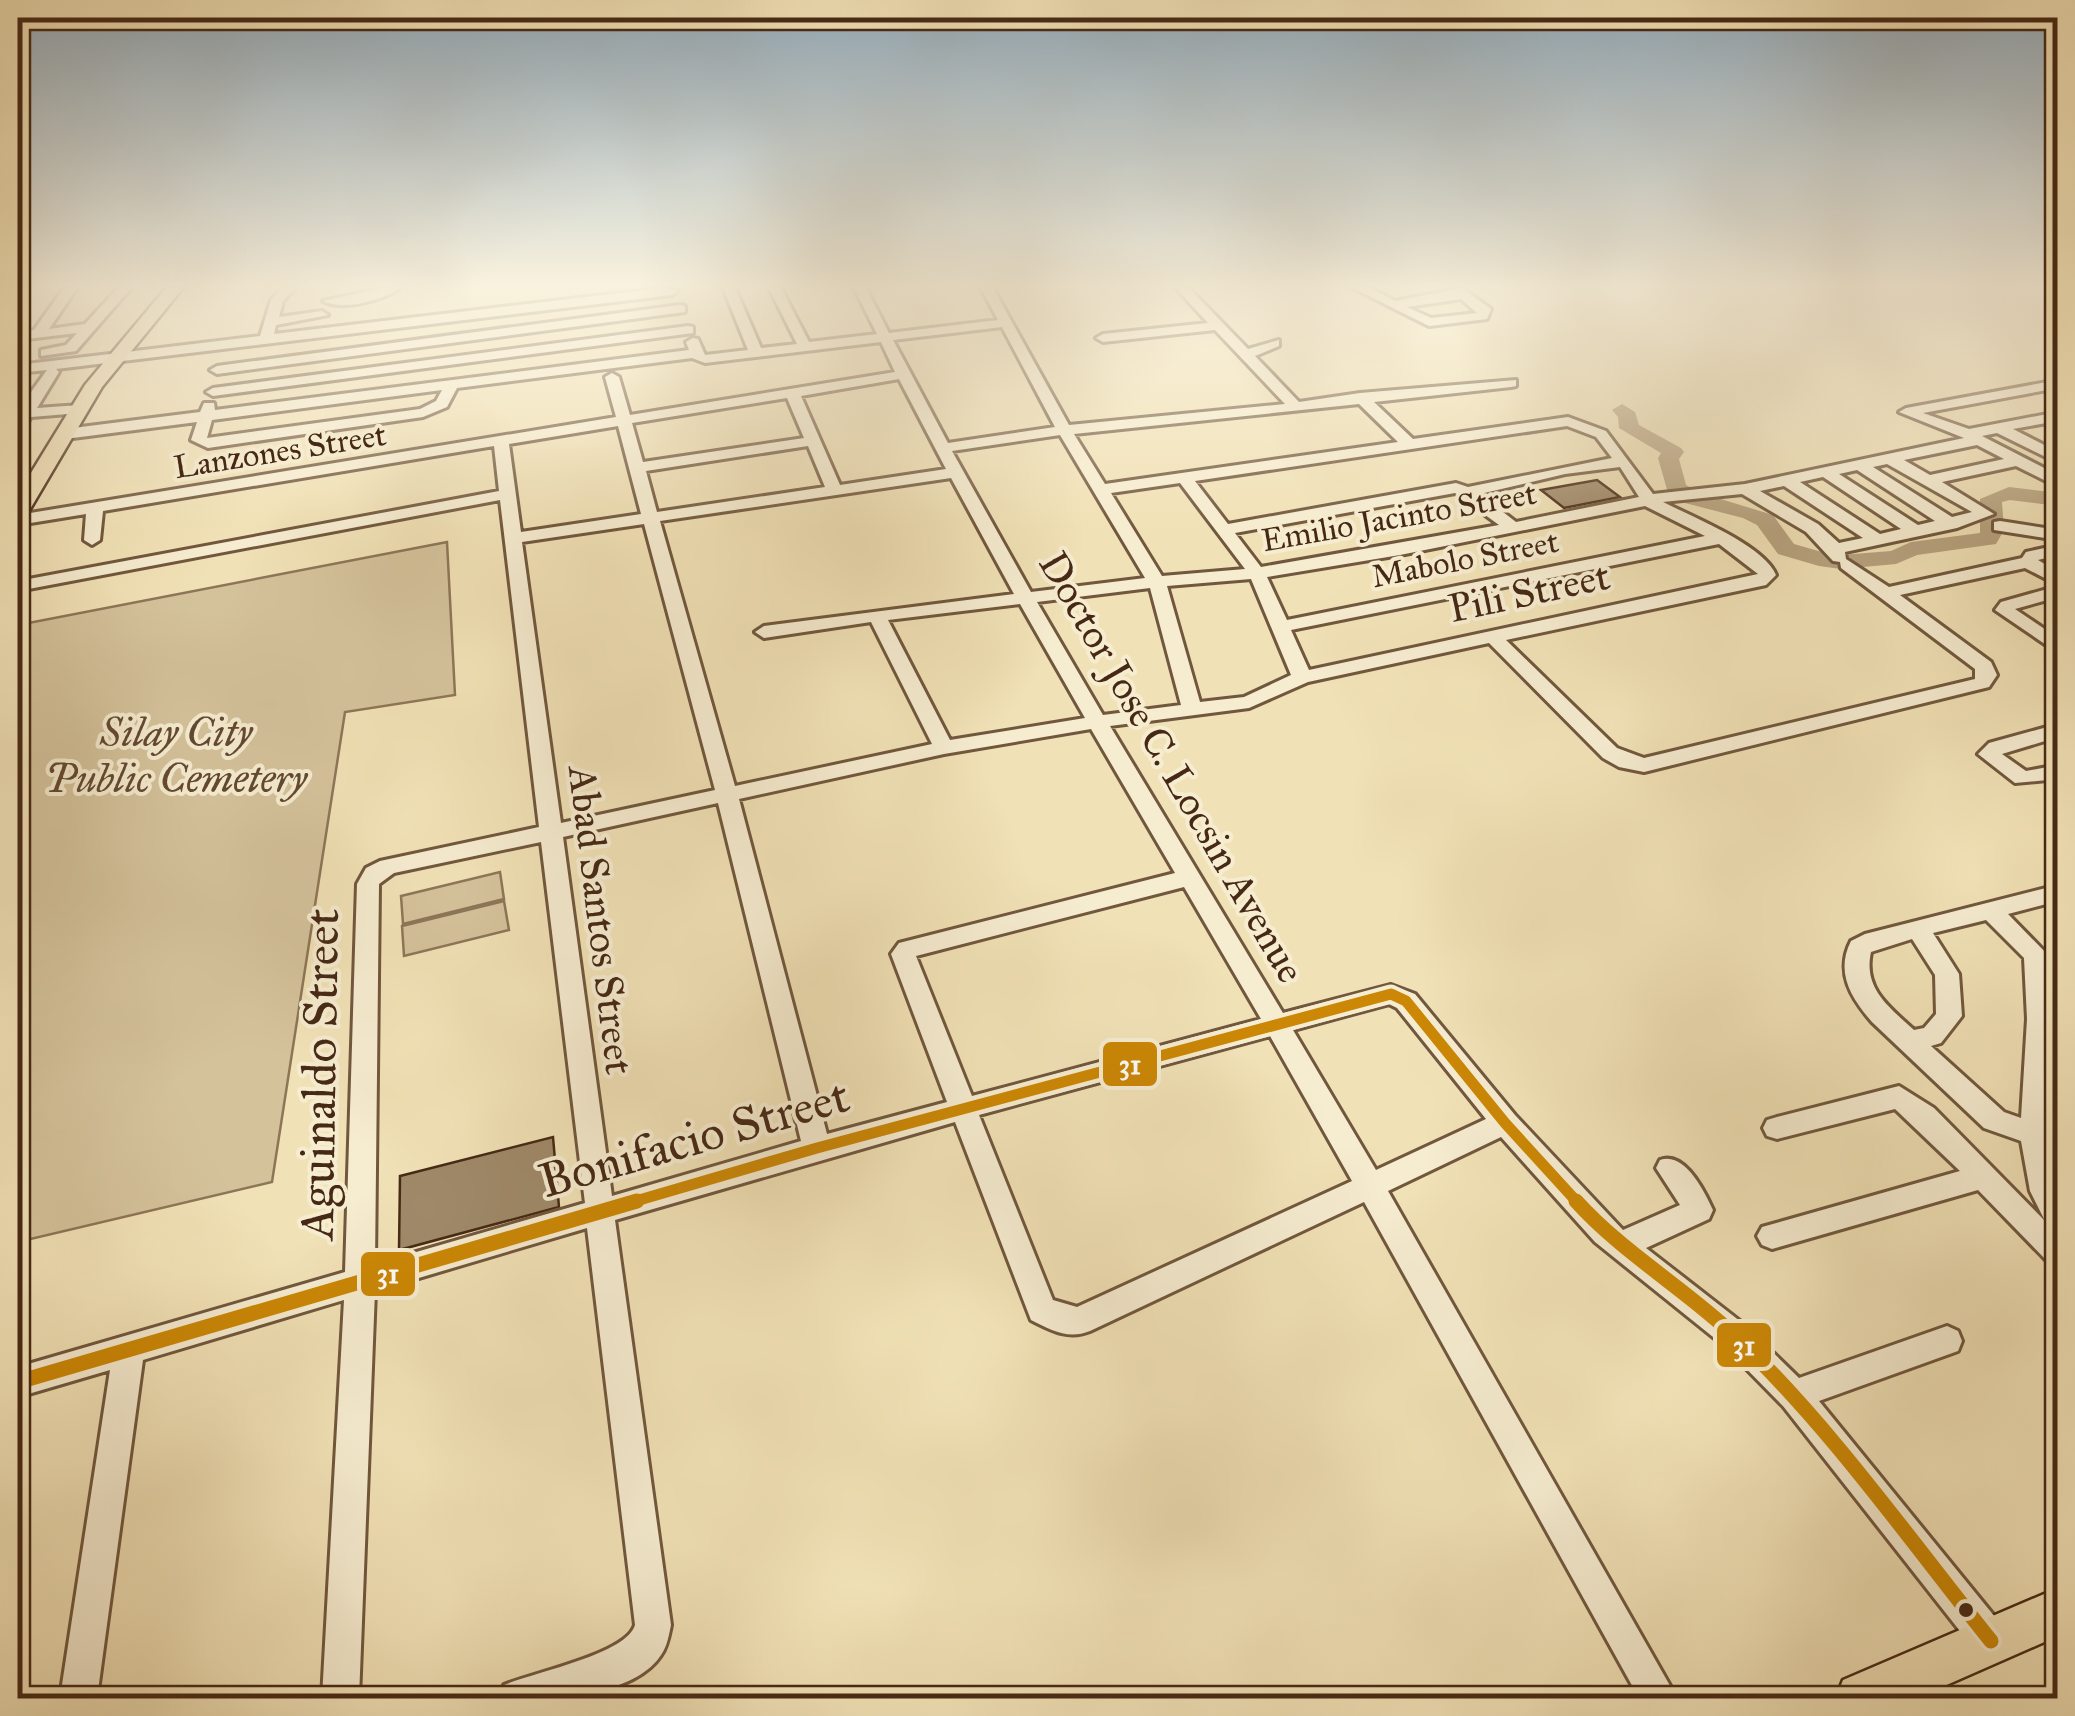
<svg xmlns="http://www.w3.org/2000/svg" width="2075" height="1716" viewBox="0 0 2075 1716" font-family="'IM FELL Great Primer',serif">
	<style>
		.green { fill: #d4c29b; stroke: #8d7658; stroke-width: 2.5 }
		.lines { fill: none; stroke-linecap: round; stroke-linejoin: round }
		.river { fill: #b7a27f; fill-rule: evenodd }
		.building { fill: #9f8969; stroke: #462915; stroke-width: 2.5 }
		.minor-casing { stroke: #71573d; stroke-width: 6 }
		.major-casing { stroke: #462915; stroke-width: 5 }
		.minor { fill: #f6ecd0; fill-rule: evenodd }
		.major { fill: #f1e1b6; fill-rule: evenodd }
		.bus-1-far1-casing { stroke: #f6ecd0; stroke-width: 19 }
		.bus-1-casing { stroke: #f6ecd0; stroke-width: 22 }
		.bus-1-far1 { stroke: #cb8705; stroke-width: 11 }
		.bus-1 { stroke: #cb8705; stroke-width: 15 }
		.bus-dot { fill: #462915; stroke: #f6ecd0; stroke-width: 4 }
		.labels { text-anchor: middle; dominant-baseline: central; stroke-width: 8; stroke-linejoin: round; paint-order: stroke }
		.far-street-label { font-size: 32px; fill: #462915; stroke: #f6ecd0 }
		.street-label { font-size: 40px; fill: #462915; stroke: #f6ecd0 }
		.park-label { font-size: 40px; font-style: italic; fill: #624830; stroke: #f6ecd0 }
		.near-street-label { font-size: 48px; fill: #462915; stroke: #f6ecd0 }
		.line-badge { stroke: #f6ecd0; stroke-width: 4 }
		.badge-label { font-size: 28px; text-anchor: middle; font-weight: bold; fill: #fff }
	</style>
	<rect width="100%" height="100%" fill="#f1e1b6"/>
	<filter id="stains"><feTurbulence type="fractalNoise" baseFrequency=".002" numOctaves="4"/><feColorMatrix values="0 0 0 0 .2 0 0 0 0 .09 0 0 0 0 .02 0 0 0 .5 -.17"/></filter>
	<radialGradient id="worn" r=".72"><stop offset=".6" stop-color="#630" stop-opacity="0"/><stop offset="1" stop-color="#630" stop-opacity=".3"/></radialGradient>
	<path class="green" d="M447,542L455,695L345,712L272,1182L18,1242V625Z
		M500,872L504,899L403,924L401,896Z
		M504,901L509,930L404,956L402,926Z"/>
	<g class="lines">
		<path class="river" d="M1622,404L1635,412L1639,425L1681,448L1684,452L1679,459L1686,485L1701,493L1773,515L1794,544L1822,552L1841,555L1891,551L1911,542L1980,533V499L2009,487L2058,493V506L2010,500L2002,502L2004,530L1996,544L1917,555L1896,564L1841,569L1819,566L1778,554L1757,525L1743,518L1685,503L1668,493L1658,458L1661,453L1619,428L1618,417L1612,410Z"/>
	</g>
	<path class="building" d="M1597,480L1620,497L1564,508L1541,490Z
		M553,1137L559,1207L399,1250L400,1176Z"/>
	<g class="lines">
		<g class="minor-casing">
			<path id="minor" d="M64,288H77L49,329L85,324L118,288H131L76,351L41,356V350L66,345L77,333L18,340V332L34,330Z
				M282,288H295L283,301L279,317L322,311L328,315L276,325L274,334L663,288L678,291L672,295L56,369L59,372L37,408L80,405L87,409L80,413L31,417L23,429L18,430V410L47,370L18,373V365L260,336L271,300Z
				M383,288H400C381,301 343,311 323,301Z
				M723,288H735L761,348L797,344L769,288H781L809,342L877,334L854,288H866L889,333L998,320L981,288H993L1069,425L1285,404L1215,330L1103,342L1096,338L1103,334L1208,323L1176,288H1189L1248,349L1279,340V346L1255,356L1299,402L1360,393L1516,380V386L1511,387L1374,402L1413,439L1568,417L1606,431L1653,494L1745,484L1964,438L1899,412L1906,408L2058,380V388L1923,413L1969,429L2058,412V421L2013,429L2058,452V463L1997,433L1982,436L2058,475V487L2016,466L1942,482L1994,514L1957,528L1845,552L1846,559L1889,587L2022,558L2026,552L2058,545V555L2038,560L2058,572V585L2025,568L1900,595L1991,662L1997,675L1989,687L1644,772L1619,767L1603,758L1489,643L1308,682L1249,708L1110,726L1283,1013L1391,985L1415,994L1515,1115L1623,1230L1680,1205L1656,1168L1660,1160C1684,1151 1704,1190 1713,1210L1709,1219L1646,1248L1745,1325L1799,1378L1947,1326L1958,1331L1962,1341L1958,1351L1819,1401L2004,1628L2009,1641L2004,1654L1991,1659L1978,1654L1783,1406L1723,1345L1595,1242L1501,1137L1388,1191L1677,1698H1639L1364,1202L1090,1331C1068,1340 1051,1330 1031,1320L955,1122L615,1220L671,1625C669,1635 667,1647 661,1655C633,1698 543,1701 498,1698L504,1685C532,1673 627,1654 635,1625L587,1228L375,1291L359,1698H322L344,1300L143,1360L97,1698H60L110,1370L18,1397V1367L345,1272L357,884L366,868L380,861L539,827L500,500L18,591V581L499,491L494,446L103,511L100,540L92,545L84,540L86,514L18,525V515L616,417L605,377L612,373L619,377L630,415L895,372L881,342L705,363L692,358L457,388L447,407L423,417L208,448L191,440L197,422L65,439L57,434L65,429L200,412L204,403H214L215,410L689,350L686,342L693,338L698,339L705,355L748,350ZM1002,327L1055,427L948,443L893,340ZM899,379L946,469L840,485L801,396ZM442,390L436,401L420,409L207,438L212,420ZM787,398L804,438L643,462L632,423ZM1359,404L1398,442L1105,484L1074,434ZM618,426L641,514L521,532L509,444ZM1567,426L1596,437L1612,458L1468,487L1456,483L1228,524L1195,481ZM1060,435L1145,578L1031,592L952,451ZM1977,445L2004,459L1930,475L1904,460ZM808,446L825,487L657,512L646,471ZM1887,464L1972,512L1952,517L1873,467ZM1620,467L1639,497L1516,522L1480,494L1565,474ZM1857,470L1935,521L1918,525L1839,474ZM1823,477L1901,529L1880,534L1800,482ZM951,478L1014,594L764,626L755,632L764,638L871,622L932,744L735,786L660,521ZM1180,483L1245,569L1162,576L1111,493ZM1784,486L1863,538L1839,543L1818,524L1760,491ZM1455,493L1499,525L1261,567L1235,533ZM1742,494L1806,532L1833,561L1840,562L1841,568L1975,669V679L1644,758L1617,748L1506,640L1766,585L1776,575C1764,545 1692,517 1663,502ZM1645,506L1705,536L1287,620L1267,577L1400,555ZM644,524L715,790L561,823L522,542ZM1719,544L1758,574L1309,670L1291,630ZM1251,579L1291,675L1244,697L1200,702L1167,586ZM1150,588L1181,705L1103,715L1037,602ZM1020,604L1085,718L950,740L888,620ZM1091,729L1175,873L899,943L891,954L947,1102L827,1134L739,799L944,754ZM718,803L801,1141L612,1196L563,837ZM541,842L585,1203L375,1264L379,884L394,873ZM1184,887L1261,1019L972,1096L916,956ZM1389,1004L1397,1008L1486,1119L1376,1170L1293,1030ZM1270,1036L1352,1181L1077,1307L1053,1300L979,1115Z
				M1353,288H1370L1395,301L1462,288L1491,309L1487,319L1429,326ZM1461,299L1477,313L1431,318L1407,307Z
				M680,305L685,306V312L217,374L210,370L217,366Z
				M688,326L693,327V333L213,396L206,392L213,388Z
				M2000,521L2058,530V540L1994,530V522Z
				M2058,586V597L2015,609L2058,638V653L1995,610L2001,602Z
				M2058,724V737L2002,754L2026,771L2058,765V779L2015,783L1978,754L1989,743Z
				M2058,885V901L2008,914L2048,955L2052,1019L2048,1127L2058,1130V1153L2050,1151L2058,1189V1228L2051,1226L2058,1233V1266L2048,1262L1978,1190L1772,1249L1762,1245L1757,1236L1762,1227L1960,1171L1895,1109L1777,1139L1767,1136L1763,1128L1767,1120L1777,1117L1899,1086L1934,1108L2045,1221L2030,1191L2021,1141L1984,1128L1872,1022C1851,998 1835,972 1851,941L1865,934ZM1986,920L2024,958L2027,1019L2021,1118L2004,1112L1931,1046L1941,1043L1962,1016L1959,974L1933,933ZM1912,939L1935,975L1936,1014L1924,1028L1914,1030C1889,1007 1863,989 1871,952Z"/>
		</g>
		<g class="major-casing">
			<path id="major" d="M166,288H183L102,387L29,511L18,517V494L85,385Z
				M2058,1588V1636L1917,1698H1836L1843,1680Z"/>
		</g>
		<use href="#minor" class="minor"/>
		<use href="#major" class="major"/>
		<g class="bus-1-far1-casing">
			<path id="bus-1-far1" d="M629,1203L817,1148L1391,994L1406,1001L1505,1123L1578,1203"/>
		</g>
		<g class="bus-1-casing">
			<path id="bus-1" d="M1576,1201C1624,1254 1686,1289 1737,1338C1832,1429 1909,1539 1991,1641
				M18,1382L637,1201"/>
		</g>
		<use href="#bus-1-far1" class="bus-1-far1"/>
		<use href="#bus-1" class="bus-1"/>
	</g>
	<linearGradient id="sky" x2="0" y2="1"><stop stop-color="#94adbe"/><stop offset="0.54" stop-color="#f9f2de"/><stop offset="1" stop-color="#f9f2de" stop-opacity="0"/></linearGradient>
	<rect width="2075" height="529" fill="url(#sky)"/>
	<circle class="bus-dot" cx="1966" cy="1610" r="9"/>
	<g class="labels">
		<g class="far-street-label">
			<text transform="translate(280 451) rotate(-9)">Lanzones Street</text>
			<text transform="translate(1399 517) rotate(-10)">Emilio Jacinto Street</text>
			<text transform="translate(1465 559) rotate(-11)">Mabolo Street</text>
		</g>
		<g class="street-label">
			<text transform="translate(1529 592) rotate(-12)">Pili Street</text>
			<text transform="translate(1172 767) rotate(60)">Doctor Jose C. Locsin Avenue</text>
			<text transform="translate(601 920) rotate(83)">Abad Santos Street</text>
		</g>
		<g class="park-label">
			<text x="176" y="732">Silay City<tspan x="176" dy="46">Public Cemetery</tspan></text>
		</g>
		<g class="near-street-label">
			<text transform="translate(319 1074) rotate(-89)">Aguinaldo Street</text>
			<text transform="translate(694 1138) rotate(-16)">Bonifacio Street</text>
		</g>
	</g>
	<g class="line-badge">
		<rect x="1101" y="1040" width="58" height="48" rx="10" fill="#cb8705"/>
		<rect x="359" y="1250" width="58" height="48" rx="10" fill="#cb8705"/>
		<rect x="1715" y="1321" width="58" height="48" rx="10" fill="#cb8705"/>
	</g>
	<g class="badge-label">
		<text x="1130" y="1074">31</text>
		<text x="388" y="1283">31</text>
		<text x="1744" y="1355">31</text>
	</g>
	<rect width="2075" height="1716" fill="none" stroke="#f1e1b6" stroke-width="60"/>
	<rect x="20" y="20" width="2035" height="1676" fill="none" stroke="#462915" stroke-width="5"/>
	<rect x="30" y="30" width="2015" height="1656" fill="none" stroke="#462915" stroke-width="2.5"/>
	<rect width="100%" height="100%" filter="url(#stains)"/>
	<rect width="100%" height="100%" fill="url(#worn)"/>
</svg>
